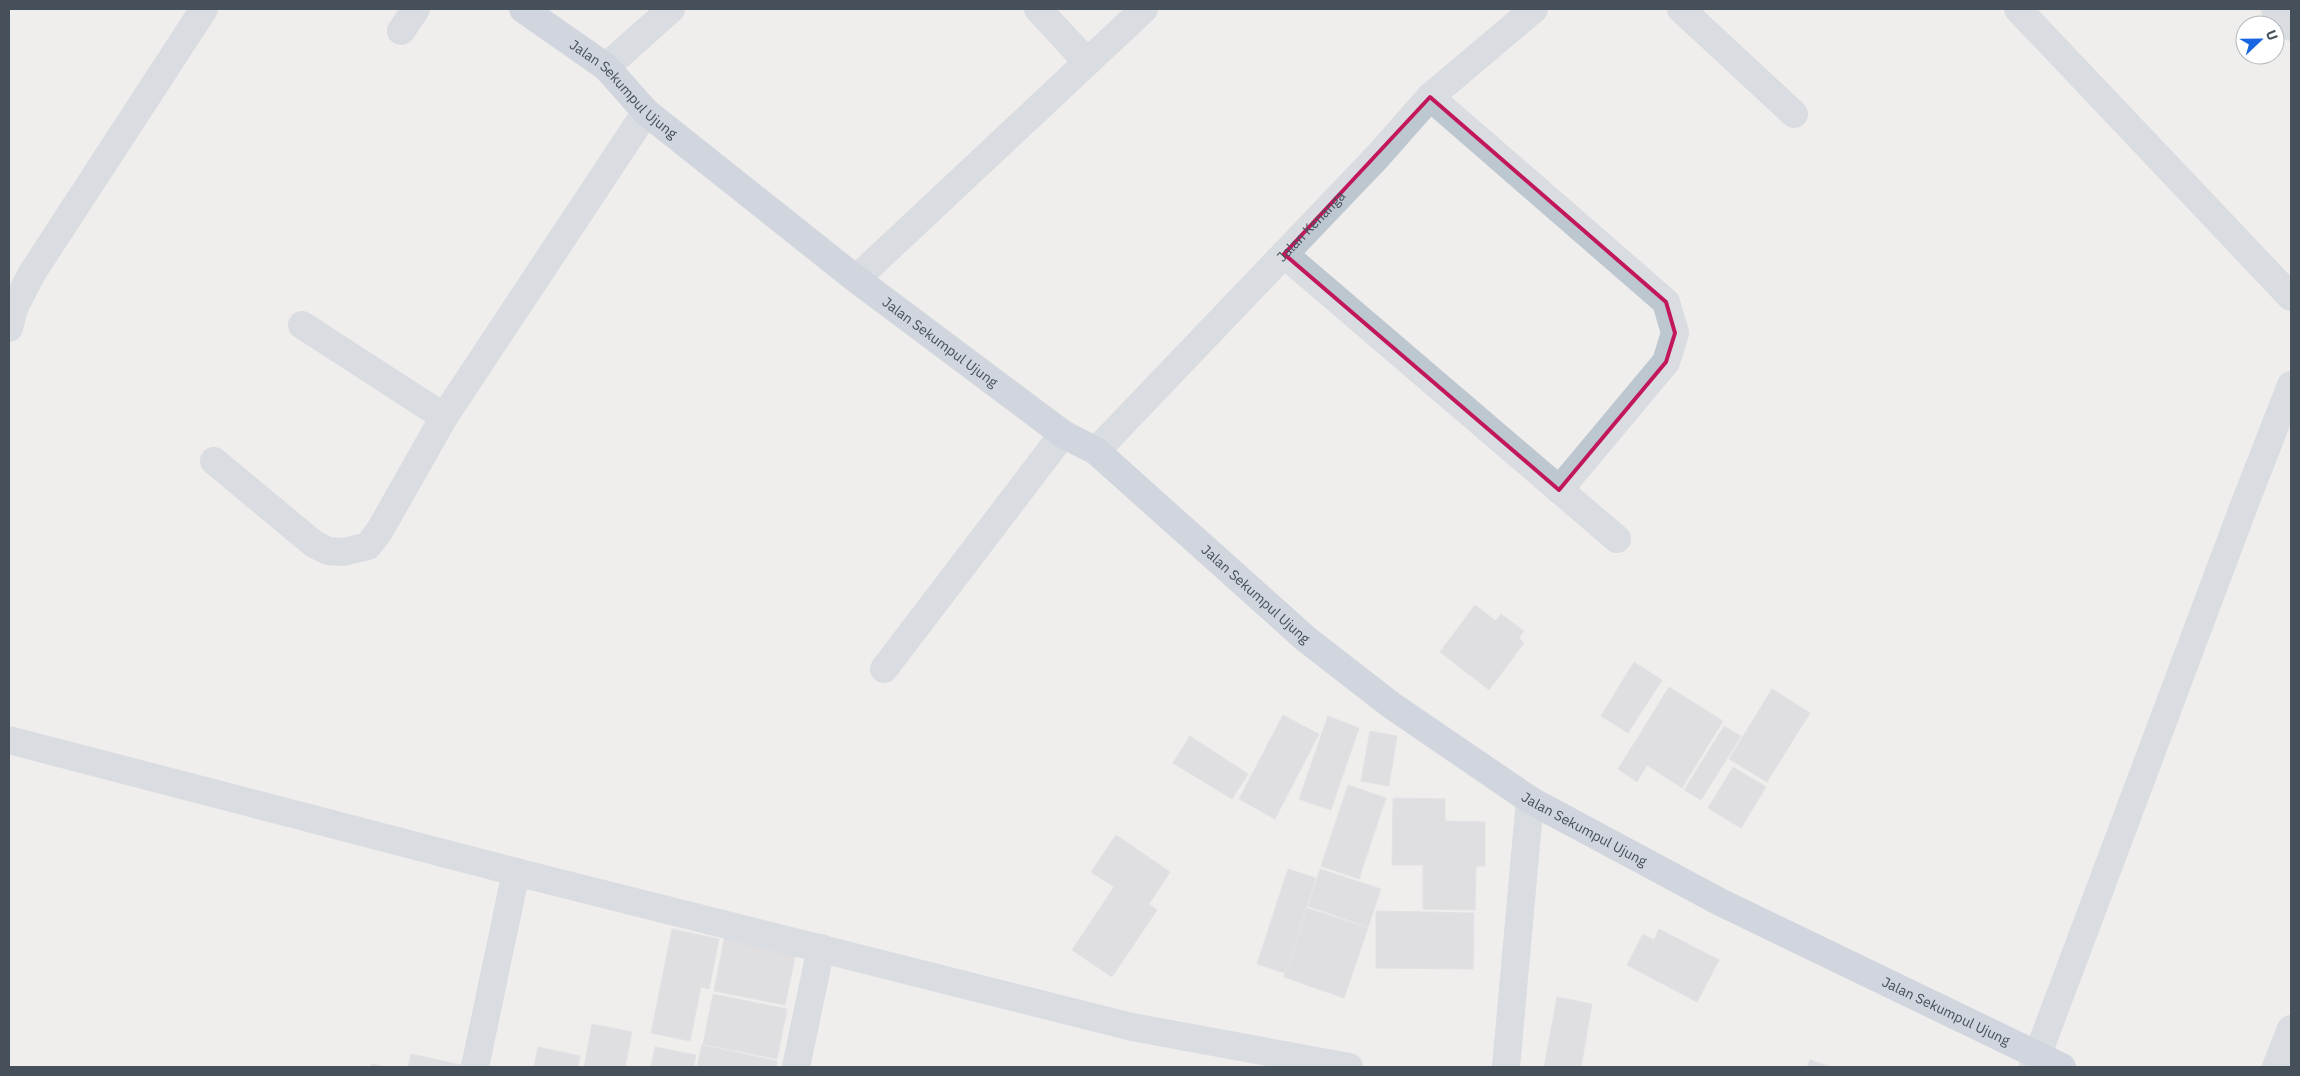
<svg xmlns="http://www.w3.org/2000/svg" width="2300" height="1076" viewBox="0 0 2300 1076" font-family="'IBM Plex Sans',sans-serif">
	<style>
		.building { fill: #caccd2; stroke: #d1d3d9 }
		.lines { fill: none; stroke-linecap: round; stroke-linejoin: round }
		.minor { stroke: #bdc7d0; stroke-width: 28 }
		.major { stroke: #acbbcd; stroke-width: 28 }
		.marked { fill: none; stroke: #c2185b; stroke-width: 4; stroke-linejoin: round }
		.labels { text-anchor: middle; dominant-baseline: central; stroke-width: 4.5; stroke-linejoin: round; paint-order: stroke }
		.street-label { font-size: 14px; fill: #45505b; stroke: #fff }
	</style>
	<rect width="100%" height="100%" fill="#f0eded"/>
	<path class="building" d="M1475,605L1496,621L1501,614L1524,631L1519,638L1524,643L1489,690L1440,652Z
		M1634,662L1662,680L1628,733L1601,716Z
		M1669,687L1723,721L1682,788L1647,765L1637,782L1618,769Z
		M1772,689L1810,713L1767,782L1729,759Z
		M1283,715L1319,734L1275,819L1239,799Z
		M1328,716L1359,728L1331,810L1299,799Z
		M1724,726L1741,736L1701,800L1684,790Z
		M1370,731L1397,736L1389,786L1361,781Z
		M1190,736L1248,774L1232,799L1173,763Z
		M1733,767L1766,787L1741,828L1708,808Z
		M1348,785L1386,798L1359,879L1321,866Z
		M1393,798L1445,799V821L1485,822V866H1476L1475,910L1423,909V865H1392Z
		M1116,835L1170,872L1149,904L1157,910L1112,977L1072,950L1114,887L1091,872Z
		M1288,869L1316,878L1285,973L1257,964Z
		M1320,869L1381,889L1368,927L1308,906Z
		M1307,908L1368,928L1344,998L1284,977Z
		M1376,911L1474,913L1473,969L1376,968Z
		M672,929L719,939L709,989L701,987L690,1041L651,1033Z
		M1659,929L1719,960L1697,1002L1627,965L1643,934L1654,940Z
		M725,934L797,948L785,1005L714,991Z
		M713,994L787,1009L777,1059L703,1044Z
		M1557,997L1592,1004L1581,1067H1544Z
		M592,1024L632,1032L625,1067H584Z
		M702,1045L777,1061L776,1067H697Z
		M538,1047L580,1056L578,1067H534Z
		M655,1047L696,1055L694,1067H651Z
		M411,1054L466,1066V1067H408Z
		M1810,1060L1831,1067H1807Z
		M372,1064L387,1067H371Z"/>
	<g class="lines">
		<g class="minor">
			<path d="M1038,9L1087,62"/>
			<path d="M1681,9L1794,114"/>
			<path d="M2018,9L2291,297"/>
			<path d="M2275,9L2291,27"/>
			<path d="M401,31L416,9"/>
			<path d="M606,67L671,9"/>
			<path d="M1430,97L1666,302L1675,333L1666,362L1559,490"/>
			<path d="M1284,254L1617,539"/>
			<path d="M856,279L1144,9"/>
			<path d="M302,325L444,417"/>
			<path d="M9,328L14,308L32,273L204,9"/>
			<path id="s1" d="M1096,451L1377,157L1430,97L1534,9"/>
			<path d="M214,461L314,544L328,551L344,552L368,546L380,530L444,417L646,112"/>
			<path d="M884,669L1063,434"/>
			<path d="M9,740L516,872L1132,1027L1349,1067"/>
			<path d="M475,1067L516,872"/>
			<path d="M796,1067L821,948"/>
			<path d="M1506,1067L1530,800"/>
			<path d="M2033,1067L2245,503L2291,385"/>
			<path d="M2276,1067L2291,1029"/>
		</g>
		<path class="major" id="s2" d="M523,9L606,67L646,112L856,279L1063,434L1096,451L1306,639L1391,705L1530,800L1720,902L2062,1067"/>
	</g>
	<path d="M0 0H2300V1076H0ZM1430,97L1666,302L1675,333L1666,362L1559,490L1284,254Z" fill="#f0eded" fill-opacity=".55" fill-rule="evenodd"/>
	<path class="marked" d="M1430,97L1666,302L1675,333L1666,362L1559,490L1284,254Z"/>
	<g class="labels">
		<g class="street-label">
			<text stroke="none"><textPath href="#s2" startOffset="129">Jalan Sekumpul Ujung</textPath></text>
			<text stroke="none"><textPath href="#s1" startOffset="311">Jalan Kenanga</textPath></text>
			<text stroke="none"><textPath href="#s2" startOffset="535">Jalan Sekumpul Ujung</textPath></text>
			<text stroke="none"><textPath href="#s2" startOffset="940">Jalan Sekumpul Ujung</textPath></text>
			<text stroke="none"><textPath href="#s2" startOffset="1345">Jalan Sekumpul Ujung</textPath></text>
			<text stroke="none"><textPath href="#s2" startOffset="1750">Jalan Sekumpul Ujung</textPath></text>
		</g>
	</g>
	<rect width="2300" height="1076" fill="none" stroke="#45505b" stroke-width="20"/>
	<g transform="translate(2260 40) rotate(68)"><circle r="24" fill="#ffffff" stroke="#b5b9bd"/>
	<path d="M0-4L9 19L0 12L-9 19Z" fill="#1765e0"/>
	<text y="-8" font-size="14" font-weight="bold" text-anchor="middle" fill="#45505b">U</text>
	</g>
</svg>
